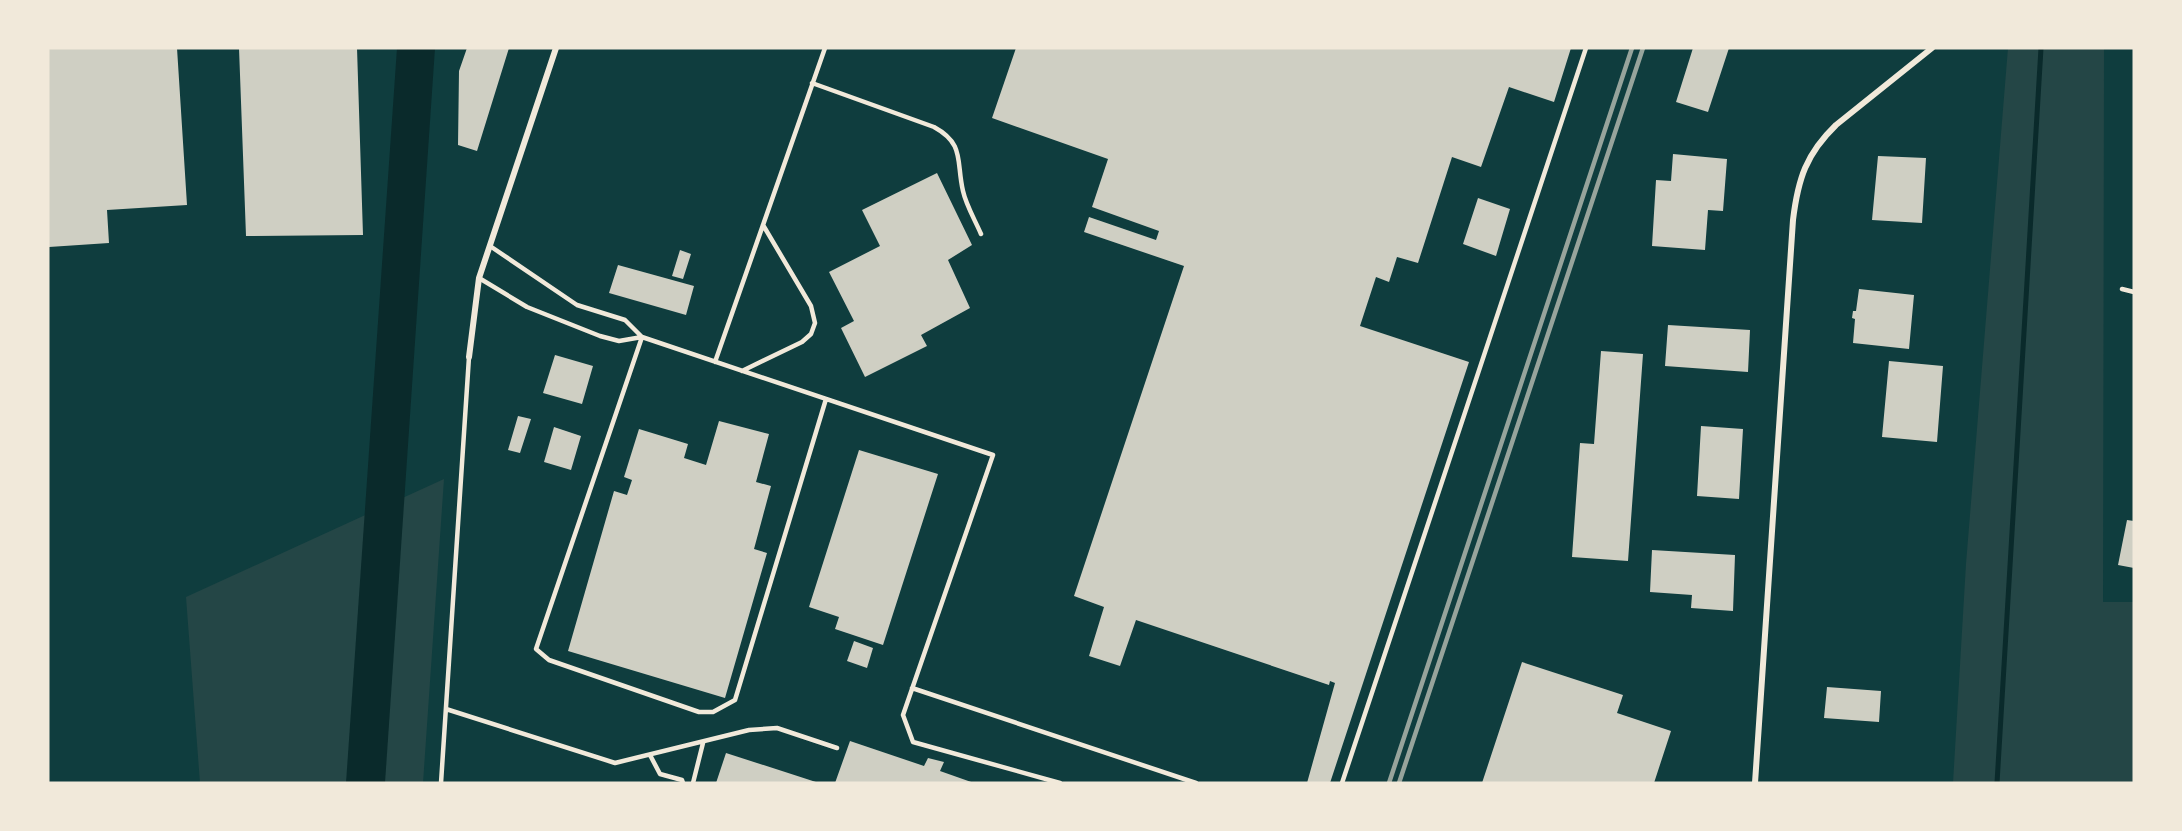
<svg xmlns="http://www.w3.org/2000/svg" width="2182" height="831" viewBox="0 0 2182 831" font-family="'Fira Sans Condensed',sans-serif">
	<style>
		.green { fill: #244646 }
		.water { fill: #0a2a2b }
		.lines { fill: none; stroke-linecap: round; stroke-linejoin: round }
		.stream { stroke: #0a2a2b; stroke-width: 5 }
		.building { fill: #cfcfc3 }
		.service { stroke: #f1e9da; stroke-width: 4.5 }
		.minor { stroke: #f1e9da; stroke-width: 6 }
		.rail { stroke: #97a49c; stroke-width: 4.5 }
	</style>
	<rect width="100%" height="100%" fill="#0f3d3e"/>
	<path class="green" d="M2008,48H2104L2103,602H2134V783H1953L1966,564Z
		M444,479L423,783H200L186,597Z"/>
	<path class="water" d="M397,48H435L385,783H346Z"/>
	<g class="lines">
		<path class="stream" d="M1997,783L2041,48"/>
	</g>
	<path class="building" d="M48,48H177L187,205L107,210L109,243L49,247Z
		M239,48H357L363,235L246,236Z
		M467,48H509L477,151L458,145L459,71Z
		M1016,48H1571L1554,102L1509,87L1481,167L1452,157L1418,263L1397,257L1389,282L1376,277L1360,326L1469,362L1330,783H1307L1335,683L1330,681L1329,685L1136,620L1120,666L1089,656L1104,607L1074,596L1184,266L1084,232L1089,217L1156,240L1159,231L1092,207L1108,159L992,118Z
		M1693,48H1729L1708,112L1676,102Z
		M1673,154L1727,159L1723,211L1708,210L1705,250L1652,246L1656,180L1671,181Z
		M1878,156L1926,158L1922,223L1872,220Z
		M937,173L972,245L948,260L970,308L921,335L927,346L865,377L841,328L854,321L829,272L880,246L862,210Z
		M1478,198L1510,209L1496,256L1463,244Z
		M680,250L691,254L683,279L672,276Z
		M618,265L694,286L686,315L609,293Z
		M1859,289L1914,295L1909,349L1853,343L1855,319L1852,318L1853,311H1856Z
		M1668,325L1750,330L1748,372L1665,366Z
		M1601,351L1643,354L1628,561L1572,557L1580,443L1594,444Z
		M555,355L593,366L582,404L543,393Z
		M1889,361L1943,366L1937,442L1882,437Z
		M518,416L531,419L520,453L508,450Z
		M719,421L769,434L756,482L771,486L754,549L767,553L725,698L568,651L614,491L627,495L632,480L624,477L639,429L688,444L684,458L706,465Z
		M1701,426L1743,429L1739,499L1697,496Z
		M554,427L581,436L571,470L544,462Z
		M859,450L938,474L883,645L835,629L839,617L809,607Z
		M2127,520L2134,521V568L2118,565Z
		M1652,550L1735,555L1733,611L1691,608L1692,595L1650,592Z
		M854,641L873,648L867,668L847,661Z
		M1522,662L1623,695L1617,713L1671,731L1654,783H1482Z
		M1827,687L1881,691L1879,722L1824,718Z
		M850,741L924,766L928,758L944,762L940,771L974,783H835Z
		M726,753L819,783H716Z"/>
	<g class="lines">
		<path class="service" d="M812,83L934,127C965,144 956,161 963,191C966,205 975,220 981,234
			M490,246L577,305L625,320L642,337L993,455L903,715L913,742L1060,783
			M479,278L527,307L600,336L619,341L642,337
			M2122,289L2134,292
			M642,337L536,649L549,660L699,712H713L735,700L826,399
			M715,362L825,48
			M742,371L802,342L811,334L815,323L811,306L763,225
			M912,688L1196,783
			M446,709L615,763L749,730L777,728L837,748
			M650,755L660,774L682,780L683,783
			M441,783L469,357
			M693,783L703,743
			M1342,783L1586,48"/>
		<path class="minor" d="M469,357L479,278L556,48
			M1755,783L1793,220C1798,179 1806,154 1836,125L1932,48"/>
		<path class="rail" d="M1389,783L1632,48
			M1399,783L1643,48"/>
	</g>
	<rect width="2182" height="831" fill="none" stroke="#f1e9da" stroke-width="99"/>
</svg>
